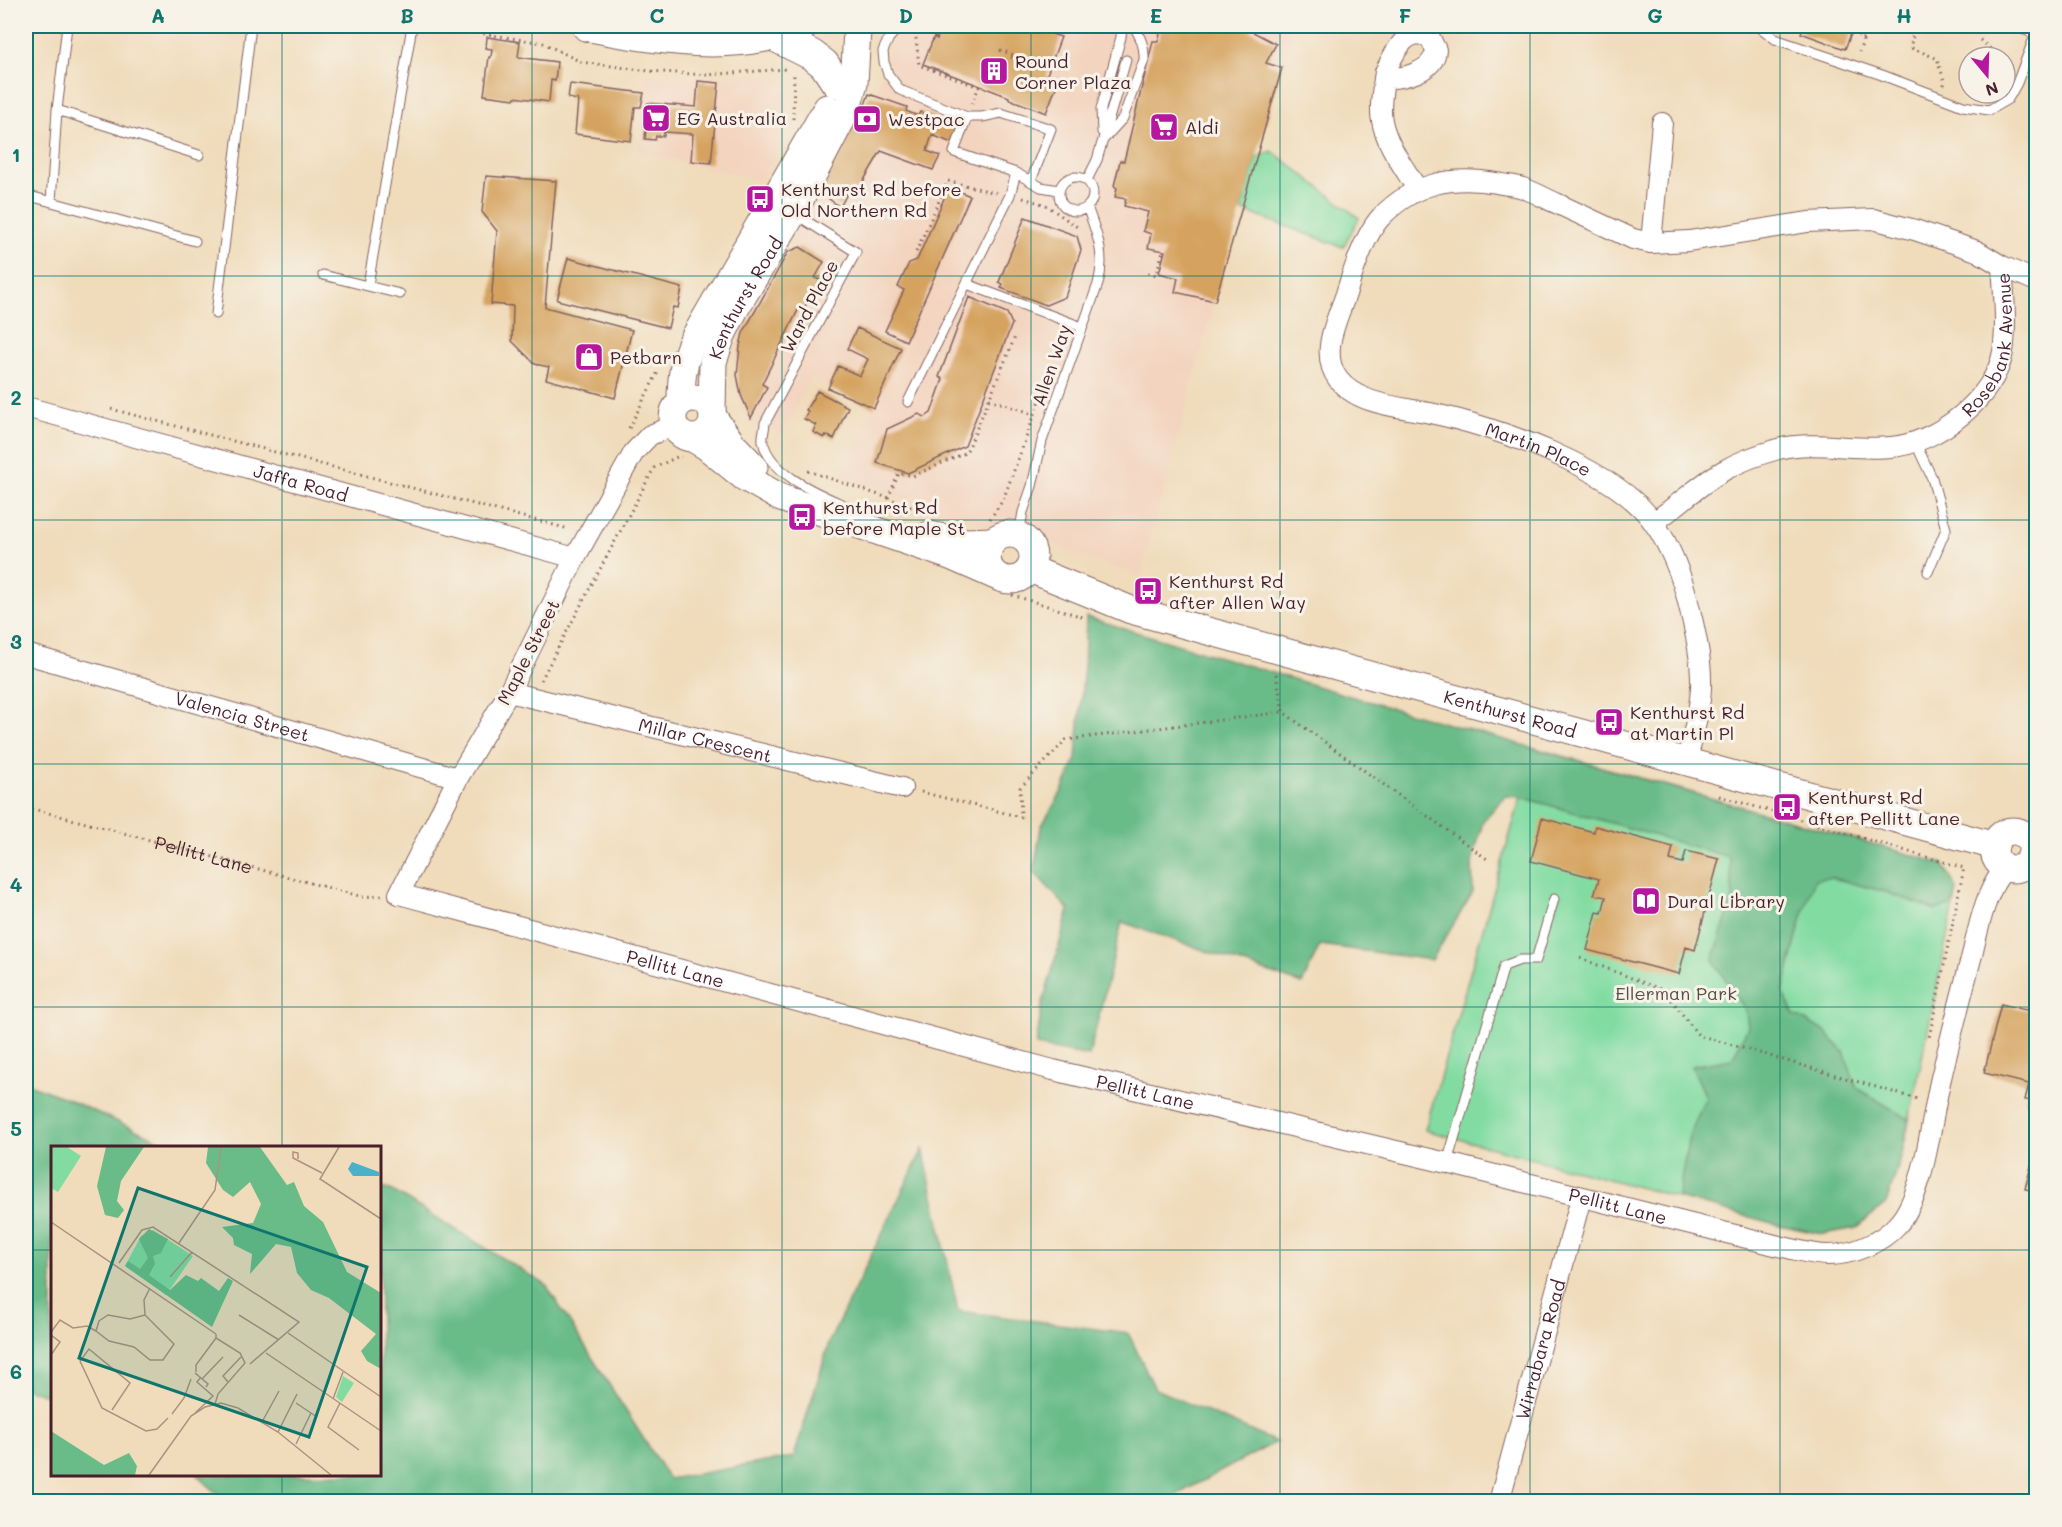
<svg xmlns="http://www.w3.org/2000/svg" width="2062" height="1527" viewBox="0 0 2062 1527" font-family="Mali,sans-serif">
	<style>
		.built { fill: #f3d4bf }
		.green { fill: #82dca2; stroke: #667e66; stroke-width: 1.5 }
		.forest { fill: #69bc88; stroke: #5a6e5a; stroke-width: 1.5 }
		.building { fill: #d5a35f }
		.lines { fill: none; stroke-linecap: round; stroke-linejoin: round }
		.lane-casing { stroke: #84615d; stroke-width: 11 }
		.street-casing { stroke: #84615d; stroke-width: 22 }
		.secondary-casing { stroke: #84615d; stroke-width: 29 }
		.primary-casing { stroke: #84615d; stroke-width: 32 }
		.path { stroke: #84615d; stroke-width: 3; stroke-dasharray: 1.5 4.5; stroke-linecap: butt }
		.lane { stroke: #fff; stroke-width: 9 }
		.street { stroke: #fff; stroke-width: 20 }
		.secondary { stroke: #fff; stroke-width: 27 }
		.primary { stroke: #fff; stroke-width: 30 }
		.grid { fill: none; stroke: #0f766e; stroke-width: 1.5; stroke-opacity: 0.55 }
		.labels { text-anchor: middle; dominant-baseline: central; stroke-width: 6; stroke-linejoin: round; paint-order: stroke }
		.poi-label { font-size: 18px; fill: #4a1f2b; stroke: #f7f3e8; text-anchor: start }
		.street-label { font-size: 18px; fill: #4a1f2b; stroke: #f7f3e8 }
		.park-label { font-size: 18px; fill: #584e49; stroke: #f7f3e8 }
		.inset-road { fill: none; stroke: #ae9081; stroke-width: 1.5 }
		.view { fill: #0f766e; fill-opacity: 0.15; stroke: #0f766e; stroke-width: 3 }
		.inset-edge { fill: none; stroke: #4a1f2b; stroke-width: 3 }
		.neatline { fill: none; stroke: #0f766e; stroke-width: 2 }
		.grid-label { font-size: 20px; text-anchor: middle; font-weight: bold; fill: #0f766e }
	</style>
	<rect width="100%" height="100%" fill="#f7f3e8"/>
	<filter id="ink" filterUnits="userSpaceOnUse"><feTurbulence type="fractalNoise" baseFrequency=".0167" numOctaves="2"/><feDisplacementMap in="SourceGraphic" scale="12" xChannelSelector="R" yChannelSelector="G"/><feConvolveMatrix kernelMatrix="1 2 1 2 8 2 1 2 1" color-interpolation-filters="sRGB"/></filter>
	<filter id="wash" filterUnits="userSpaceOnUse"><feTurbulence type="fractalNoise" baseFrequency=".008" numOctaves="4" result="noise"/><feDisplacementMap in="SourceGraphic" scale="24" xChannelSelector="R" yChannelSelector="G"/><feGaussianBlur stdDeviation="1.35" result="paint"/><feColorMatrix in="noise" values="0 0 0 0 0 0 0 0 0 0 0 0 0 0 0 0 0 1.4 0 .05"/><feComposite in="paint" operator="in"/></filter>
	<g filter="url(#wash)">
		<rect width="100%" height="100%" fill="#f0dcbb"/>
		<path class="built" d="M909,26H1293L1215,301L1140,577L1035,539L1023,528L1008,523L990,527L841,478L873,408L811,379L783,434L749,422L739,403L734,375L735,348L741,329L874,97L891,45Z
			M645,73L659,76L705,78L750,75L781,79L787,89L790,119L781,145L761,180L639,152Z"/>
		<path class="green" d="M1272,151L1359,218L1343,247L1241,210L1256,158Z
			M1535,748L1943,864L1957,890L1902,1154L1886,1203L1856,1228L1823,1234L1780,1225L1425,1130Z"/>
		<path class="forest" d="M1086,617L1360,699L1943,864L1957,890L1953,905L1936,910L1886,892L1833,878L1815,879L1803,913L1783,992L1794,1015L1823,1030L1844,1052L1857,1088L1909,1119L1902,1154L1886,1203L1856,1228L1822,1234L1780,1225L1678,1198L1689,1136L1706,1097L1692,1066L1732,1059L1748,1027L1746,1011L1713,960L1733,897L1729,857L1521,797L1505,796L1483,821L1472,863L1473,892L1432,960L1320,945L1302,984L1122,922L1089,1056L1036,1046L1042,1006L1069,910L1034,872L1041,827L1061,793L1076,760L1084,666Z
			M26,1083L65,1098L174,1147L52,1148V1397L26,1388Z
			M923,1149L958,1311L1128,1333L1155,1389L1276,1442L1163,1502H227L197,1475L380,1474V1188L391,1190L546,1285L669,1479L794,1457L830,1340Z"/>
		<g id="blocks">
			<path class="building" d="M941,26H1052L1049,33L1061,37L1046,77L1058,82L1046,113L1009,99V97L923,64L934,37L937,39Z
				M1162,26H1242L1276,44L1266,63L1282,68L1215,301L1175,292L1178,278L1159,273L1165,251L1148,248L1151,234L1143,231L1148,212L1124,206L1126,199L1115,197L1117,188L1114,186L1120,161H1124L1153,41H1158Z
				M1804,26H1844L1853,29L1845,49L1801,33Z
				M487,37L520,42L518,57L557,62L555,81L551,80L549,102L515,97L514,99L484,95L489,57H491L492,49L486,48Z
				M698,81L719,83L711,163L691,161L693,134L664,132V136H656L655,140L645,139L648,103L696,107Z
				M570,84L644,93L641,107H635L631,141L575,134L578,100L568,98Z
				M869,94L907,107L906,111L918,116L920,112L945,121L944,123L958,129L952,143L932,135L927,151L940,156L933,170L881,151L857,192L850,188L840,207L829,199L824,188L818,183L861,105L864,107Z
				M486,176L556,181L545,307L632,330L615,398L546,379L549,367L535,364L512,341L513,306L491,304L497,231L482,212Z
				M949,187L970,196L906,341L885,331L904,290L898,287L909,263L917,260Z
				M1025,217L1077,236L1081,250L1065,297L1046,305L1001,288L1003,284L999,282Z
				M800,247L824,262L815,278L820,280L804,308L800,306L762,384L767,387L751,418L741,395L737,375L740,346L743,333L788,252Z
				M568,258L682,288L678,308L673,307L668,328L557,300Z
				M969,297L1007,313L1012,324L965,446L908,473L877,463L887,429L919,414L925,417L931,413L943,379L939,377Z
				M857,328L901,348L874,408L828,388L838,366L860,376L868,359L847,349Z
				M817,391L848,407L834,439L826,435L824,438L813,432L816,425L804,419L808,411L806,410Z
				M1542,818L1594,832L1595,826L1673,847L1670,860L1683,863L1686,851L1719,859L1695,950L1686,947L1679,974L1587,950L1597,912L1602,913L1606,897L1594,895L1599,879L1531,861Z
				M2001,1004L2026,1010L2036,1004V1112L2029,1110L2032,1101L2025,1100L2029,1084L1984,1073Z
				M2036,1147V1191L2025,1189Z"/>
		</g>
	</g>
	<g filter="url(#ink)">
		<use href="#blocks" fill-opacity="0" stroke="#84615d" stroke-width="1.5"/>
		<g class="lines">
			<g class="lane-casing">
				<path id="lane" d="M900,26L889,38L883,51L884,62L888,74L900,90L967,117H982L1001,113L1051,129L1031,181
					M1758,26L1775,39L1882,75L1963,106L1989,110L2008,99L2017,83L2036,33
					M2014,26L2036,34
					M57,110L199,155
					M967,117L954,152L1016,173L1041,187L1059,190
					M1102,132L1101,109L1121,37L1122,26
					M1103,140L1123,118L1144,60C1145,46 1140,37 1134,26
					M1059 194a17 17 0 1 1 34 0a17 17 0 1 1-34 0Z
					M1087,180L1097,160L1126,60
					M26,195L195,241
					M51,202L57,110L67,26
					M795,214L856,252L765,423C765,428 762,436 763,441C769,474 819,494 846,506
					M323,275L400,294
					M967,284L1082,327
					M368,285L412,26
					M216,314L251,26
					M908,402L1010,195L1016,173
					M1915,442L1932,478L1946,529L1928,572
					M1019,535L1023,512L1032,486L1042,441L1098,284C1106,255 1097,234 1087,207
					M1447,1163L1504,966L1520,960H1536L1554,899"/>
			</g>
			<g class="street-casing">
				<g id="street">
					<path d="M1384,78C1403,79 1434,72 1436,50L1430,38C1406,24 1394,54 1385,72C1383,88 1379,105 1382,121C1387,146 1404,167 1417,189"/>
					<path d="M1651,243L1662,123"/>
					<path d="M2002,266L2036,281"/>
					<path id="s2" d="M26,407L575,558"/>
					<path id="s3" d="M674,426L650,435L634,452L575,558L509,692L458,778L399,894L1053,1070L1447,1163L1783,1247C1798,1250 1813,1255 1828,1255C1852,1255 1881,1243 1897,1225C1925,1196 1931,1118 1941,1078C1951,1036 1962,993 1973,951C1979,925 1987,886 2006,868"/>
					<path id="s4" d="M1654,522C1676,507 1701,483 1723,471C1740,461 1760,454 1778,449C1815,440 1854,451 1891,447C1936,444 1995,398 2003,352C2007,324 2004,294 2002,266L1977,251L1915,230L1873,219L1808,222L1689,241L1651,243L1633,239C1607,227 1582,215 1556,203C1545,198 1534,192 1523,188C1515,185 1505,185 1497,183C1451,175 1414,183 1381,217C1365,234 1353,271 1346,294C1337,320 1319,353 1338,379C1357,405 1402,407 1430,413C1494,426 1616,468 1654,523C1672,549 1683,579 1690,610C1696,635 1702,662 1701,688C1700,711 1692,738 1687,761"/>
					<path id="s5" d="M26,654L458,778"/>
					<path id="s6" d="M509,692L902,788"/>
					<path id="s7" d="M1499,1502L1581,1198"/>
				</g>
			</g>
			<g class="secondary-casing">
				<g id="secondary">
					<circle cx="693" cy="418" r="20"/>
					<path d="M681,402C681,379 683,361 693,340L827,108"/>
					<path id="s8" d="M712,410L713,362L722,335L735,309L793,213L846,111L854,84L857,30L854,26"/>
					<path d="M713,417L733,445L754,467"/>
					<path d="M694,439L706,446L744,477L781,498L950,556L998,577"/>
					<circle cx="1010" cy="557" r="23"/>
					<path d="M929,535L965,542L993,541"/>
					<path id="s9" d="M1030,569L1131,610L1995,846"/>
					<circle cx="2013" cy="850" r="19"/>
				</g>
			</g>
			<g class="primary-casing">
				<path id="primary" d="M587,26C657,39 733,53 802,26
					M772,35L812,55L824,64L836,82"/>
			</g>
			<g class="path">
				<path d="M436,26L543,43L581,62L649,71L705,75L786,69"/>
				<path d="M1155,26L1159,36"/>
				<path d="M1851,26L1863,41L1859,52"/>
				<path d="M1919,26L1911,40L1912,48L1938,59C1938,69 1945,75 1944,86"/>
				<path d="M916,38L919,65L979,87L972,103"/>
				<path d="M1862,39L1876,28"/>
				<path d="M1980,40L1993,51L1991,57"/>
				<path d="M1000,50L1039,64L1038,67L1011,57"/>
				<path d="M793,119L794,72"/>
				<path d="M1023,198L1046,205L1080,229"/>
				<path d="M916,252L948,181L996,193"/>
				<path d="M1148,273L1156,275L1163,251"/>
				<path d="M989,399L1034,414"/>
				<path d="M111,409L569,529"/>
				<path d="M629,428L659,370"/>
				<path d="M808,471L888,498L923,512"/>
				<path d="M888,498L899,473L913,476L965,453L969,447L1015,337"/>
				<path d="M990,519L1003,500L1045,387"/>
				<path d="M1012,595L1083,617"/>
				<path d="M1276,674L1283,712L1487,859"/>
				<path d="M541,680L654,468L679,456L681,457"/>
				<path d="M921,792L1021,817L1020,788L1066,740L1283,712"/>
				<path d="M1719,796L1964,868L1929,1038"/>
				<path id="s1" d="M26,807L363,897L382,895"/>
				<path d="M1580,958L1665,991L1698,1035L1917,1099V1097"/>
			</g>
			<use href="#lane" class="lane"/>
			<use href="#street" class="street"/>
			<use href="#secondary" class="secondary"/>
			<use href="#primary" class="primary"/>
		</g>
	</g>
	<path class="grid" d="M282,26V1148M532,26V1502M782,26V1502M1031,26V1502M1280,26V1502M1530,26V1502M1780,26V1502M26,276H2036M26,520H2036M26,764H2036M26,1007H2036M26,1250H52M380,1250H2036M282,1474V1502"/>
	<defs>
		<g id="building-square" transform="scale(1.5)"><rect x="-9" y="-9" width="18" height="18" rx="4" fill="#b5179e" stroke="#f7f3e8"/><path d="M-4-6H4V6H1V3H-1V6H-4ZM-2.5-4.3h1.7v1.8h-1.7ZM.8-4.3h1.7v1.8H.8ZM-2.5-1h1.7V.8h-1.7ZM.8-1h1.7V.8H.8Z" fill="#fff"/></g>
		<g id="supermarket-square" transform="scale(1.5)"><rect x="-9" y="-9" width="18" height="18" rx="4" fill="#b5179e" stroke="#f7f3e8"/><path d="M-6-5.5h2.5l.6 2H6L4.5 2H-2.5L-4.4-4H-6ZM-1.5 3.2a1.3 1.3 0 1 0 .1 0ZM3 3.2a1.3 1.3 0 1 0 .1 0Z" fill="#fff"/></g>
		<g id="bank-square" transform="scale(1.5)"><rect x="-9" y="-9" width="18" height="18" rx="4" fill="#b5179e" stroke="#f7f3e8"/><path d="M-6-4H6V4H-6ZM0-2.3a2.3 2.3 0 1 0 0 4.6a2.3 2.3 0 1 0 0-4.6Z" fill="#fff"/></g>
		<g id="bus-square" transform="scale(1.5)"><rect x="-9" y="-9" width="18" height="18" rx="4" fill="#b5179e" stroke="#f7f3e8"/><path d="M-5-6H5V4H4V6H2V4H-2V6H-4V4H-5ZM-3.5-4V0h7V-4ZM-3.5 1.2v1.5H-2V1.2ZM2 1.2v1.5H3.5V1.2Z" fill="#fff"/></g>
		<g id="shop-square" transform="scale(1.5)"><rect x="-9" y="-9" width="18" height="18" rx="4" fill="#b5179e" stroke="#f7f3e8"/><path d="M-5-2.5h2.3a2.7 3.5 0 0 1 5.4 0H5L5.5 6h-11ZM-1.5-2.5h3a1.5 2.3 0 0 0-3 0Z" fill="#fff"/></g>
		<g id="library-square" transform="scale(1.5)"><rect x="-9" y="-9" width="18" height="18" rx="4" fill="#b5179e" stroke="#f7f3e8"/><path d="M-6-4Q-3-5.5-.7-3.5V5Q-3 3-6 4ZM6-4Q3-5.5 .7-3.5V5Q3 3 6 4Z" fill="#fff"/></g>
	</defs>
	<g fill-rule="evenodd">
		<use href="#building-square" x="994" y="71"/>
		<use href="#supermarket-square" x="656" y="118"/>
		<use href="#bank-square" x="867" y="119"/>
		<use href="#supermarket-square" x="1164" y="127"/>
		<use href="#bus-square" x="760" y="199"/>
		<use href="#shop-square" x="589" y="357"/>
		<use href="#bus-square" x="802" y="517"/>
		<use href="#bus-square" x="1148" y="591"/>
		<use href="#bus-square" x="1609" y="722"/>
		<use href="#bus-square" x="1787" y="807"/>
		<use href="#library-square" x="1646" y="901"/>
	</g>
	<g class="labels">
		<g class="poi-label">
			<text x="1015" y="61">Round<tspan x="1015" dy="21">Corner Plaza</tspan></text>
			<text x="677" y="118">EG Australia</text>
			<text x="888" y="119">Westpac</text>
			<text x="1185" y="127">Aldi</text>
			<text x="781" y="189">Kenthurst Rd before<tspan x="781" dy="21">Old Northern Rd</tspan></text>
			<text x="610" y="357">Petbarn</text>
			<text x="823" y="507">Kenthurst Rd<tspan x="823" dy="21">before Maple St</tspan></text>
			<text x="1169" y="581">Kenthurst Rd<tspan x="1169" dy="21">after Allen Way</tspan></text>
			<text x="1630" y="712">Kenthurst Rd<tspan x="1630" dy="21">at Martin Pl</tspan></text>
			<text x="1808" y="797">Kenthurst Rd<tspan x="1808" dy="21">after Pellitt Lane</tspan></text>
			<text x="1667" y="901">Dural Library</text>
		</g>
		<g class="street-label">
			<text stroke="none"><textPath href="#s8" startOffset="120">Kenthurst Road</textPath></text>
			<text transform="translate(809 306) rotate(-62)">Ward Place</text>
			<text stroke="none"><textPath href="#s4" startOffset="417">Rosebank Avenue</textPath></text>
			<text transform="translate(1051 365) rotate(-71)">Allen Way</text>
			<text stroke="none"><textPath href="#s4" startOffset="1544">Martin Place</textPath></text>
			<text stroke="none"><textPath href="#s2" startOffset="285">Jaffa Road</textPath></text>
			<text transform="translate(528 652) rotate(-63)">Maple Street</text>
			<text stroke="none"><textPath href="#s9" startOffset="502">Kenthurst Road</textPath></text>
			<text stroke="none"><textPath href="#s5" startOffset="225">Valencia Street</textPath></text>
			<text stroke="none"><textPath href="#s6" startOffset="202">Millar Crescent</textPath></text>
			<text stroke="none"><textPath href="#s1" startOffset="184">Pellitt Lane</textPath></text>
			<text stroke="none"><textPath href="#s3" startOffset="836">Pellitt Lane</textPath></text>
			<text stroke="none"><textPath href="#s3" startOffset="1322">Pellitt Lane</textPath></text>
			<text stroke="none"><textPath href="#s3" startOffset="1808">Pellitt Lane</textPath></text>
			<text stroke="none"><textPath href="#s7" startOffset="158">Wirrabara Road</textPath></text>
		</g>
		<g class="park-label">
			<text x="1676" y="993">Ellerman Park</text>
		</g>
	</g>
	<g transform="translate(51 1146)">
		<rect width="330" height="330" fill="#f0dcbb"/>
		<path d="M0,1H16L30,10L7,46L0,42ZM102,84L142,110L115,149L74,120L90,90ZM292,230L303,237L291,256L285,251Z" fill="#82dca2"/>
		<path d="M55,1H93L70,35L66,55L73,64L67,72L54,69L46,40ZM157,1H209L236,39L243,36L253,60L272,76L296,126L330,147V223L316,215L310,205L325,188L278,152L260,144L246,127L240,101L225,98L199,128L201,108L183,99L182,92L171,81L202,77L210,58L199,36L182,51L172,44L155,17ZM98,83L117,93L110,107L102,110L104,118L98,129L119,144L135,129L147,135L150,132L168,145L177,132L182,135L161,181L74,120L77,115L89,123L97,112L88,93ZM0,285L53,319L78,307L86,320L84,329H0Z" fill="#69bc88"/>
		<path d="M301,16L328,26V30H302L297,23Z" fill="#4bb1ca"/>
		<path class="inset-road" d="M288,1L269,33L330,73M247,13V7L242,6V12L271,27M0,76L165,188M128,97L164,44L170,1M68,117L91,84L102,81L248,176L199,218M119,131L141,106M94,169L79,173L57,169L48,175L45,185L58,195L83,201L99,214H112L123,198L94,169L93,154L99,142M188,169L228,194M0,186L9,174L22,182L36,180L45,185M237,187L330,251M0,189L9,196L0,209M215,207L330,285M145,226V219L165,192M147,229L144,227L157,238L155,241M151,233L172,211M177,236L172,230L190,211M282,253L292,226M245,257L266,271M289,257L277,281L308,304M164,258L167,248L194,217L189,207L165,192V188M61,264L79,237L38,203L29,215L51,262L95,285L106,283L117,272M144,267L162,250L146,236L150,231M121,268L133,252L140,233M211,276L228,245M227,286L246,248M245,298L260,267M98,329L140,270L154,261L170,257L187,262L227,286L280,329"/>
		<path class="view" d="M87,42L316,121L258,291L28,212Z"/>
		<rect width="330" height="330" class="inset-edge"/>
	</g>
	<rect width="2062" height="1527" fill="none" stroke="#f7f3e8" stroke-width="66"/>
	<g transform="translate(1987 75) rotate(161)"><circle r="28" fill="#f7f3e8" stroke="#b29e9c" stroke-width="1.5"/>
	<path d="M0-4.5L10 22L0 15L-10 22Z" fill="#b5179e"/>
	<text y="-9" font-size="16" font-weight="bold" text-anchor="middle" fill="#4a1f2b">N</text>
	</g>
	<rect x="33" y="33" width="1996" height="1461" class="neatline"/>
	<g class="grid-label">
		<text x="158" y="23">A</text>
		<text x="407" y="23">B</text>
		<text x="657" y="23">C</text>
		<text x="906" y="23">D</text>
		<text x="1156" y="23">E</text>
		<text x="1405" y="23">F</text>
		<text x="1655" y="23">G</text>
		<text x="1904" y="23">H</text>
		<text x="16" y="162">1</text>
		<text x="16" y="405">2</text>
		<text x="16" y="649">3</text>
		<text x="16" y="892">4</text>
		<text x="16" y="1136">5</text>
		<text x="16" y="1379">6</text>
	</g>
</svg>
